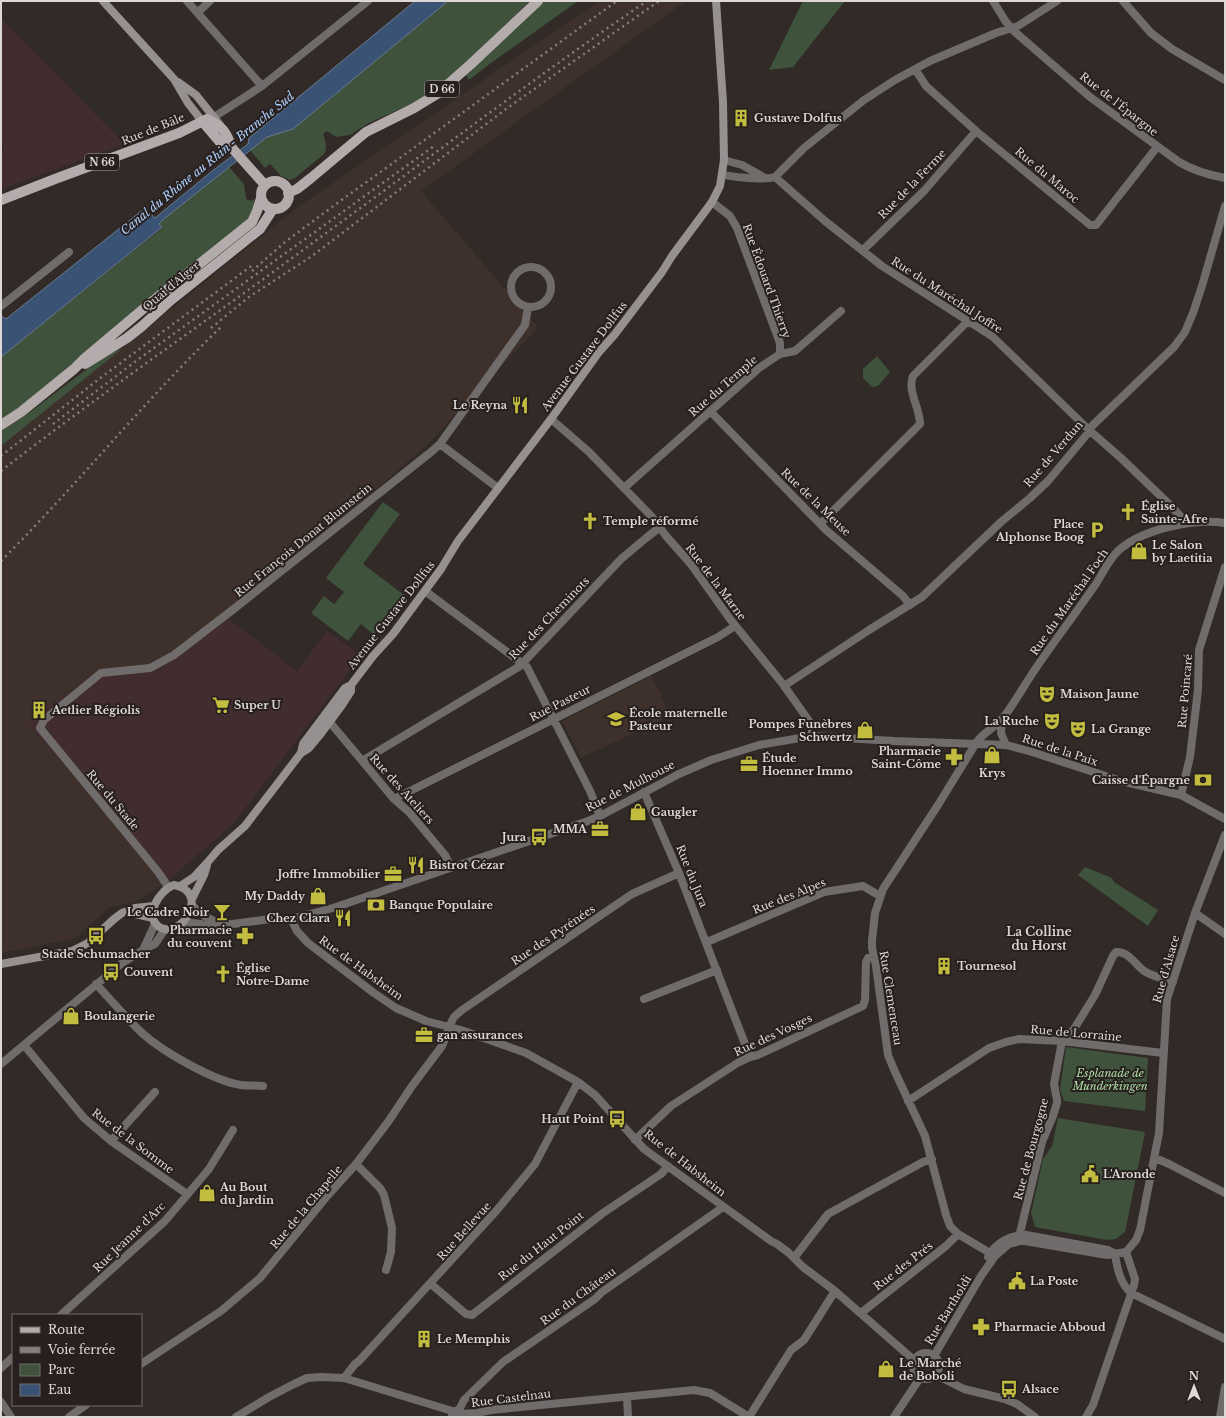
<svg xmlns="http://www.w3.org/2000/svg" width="1226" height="1418" viewBox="0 0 1226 1418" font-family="'Libre Baskerville',serif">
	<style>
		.commercial { fill: #412d2f }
		.built { fill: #3e312c }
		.green { fill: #3f523c }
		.water { fill: #3a5374; stroke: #6b7b91 }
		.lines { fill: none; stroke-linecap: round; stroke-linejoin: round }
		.minor { stroke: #706c6c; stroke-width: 8 }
		.tertiary { stroke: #706c6c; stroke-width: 8 }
		.secondary { stroke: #979090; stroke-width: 8 }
		.primary { stroke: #b4acac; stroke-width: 10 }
		.rail { stroke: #857f7c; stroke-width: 2.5; stroke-dasharray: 2 4; stroke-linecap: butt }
		.labels { text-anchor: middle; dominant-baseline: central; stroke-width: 4; stroke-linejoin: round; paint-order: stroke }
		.shield { fill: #27201e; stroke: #a6a19f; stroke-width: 1 }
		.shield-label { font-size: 10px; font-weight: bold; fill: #ddd8d6 }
		.street-label { font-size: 11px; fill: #ddd8d6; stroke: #27201e }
		.poi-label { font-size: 11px; font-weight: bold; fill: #ddd8d6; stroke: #27201e; text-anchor: start }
		.park-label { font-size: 11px; font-style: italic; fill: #aedea4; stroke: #27201e }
		.water-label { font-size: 12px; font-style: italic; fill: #adcffd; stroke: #27201e }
		.neighbourhood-label { font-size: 12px; font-weight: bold; fill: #d9cfcc; stroke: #27201e }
	</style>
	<rect width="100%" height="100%" fill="#312a27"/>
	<path class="commercial" d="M1,19L125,144L1,189V151L5,147L1,144Z
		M229,619L297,671L327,631L361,655L235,822L170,879L27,723L101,668L155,672Z"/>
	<path class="built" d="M599,1H686L421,191L538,327L430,442L229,619L155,672L101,668L27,723L170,879L136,902L110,907L76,938L1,953V446L298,207Z
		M651,676L662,696L661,697L670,716L581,758L562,721Z"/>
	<path class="green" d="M448,1H530L459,69L434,90L417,101L367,124L350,135L336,137L327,131L323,134C325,141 328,147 324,154L295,178L290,180L281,176L270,164L265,168L250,150L267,136L293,129Z
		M544,1H578L491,63L469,80L466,75Z
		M803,1H845L793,67L769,70Z
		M229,167L244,184L246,199L251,201L254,199L255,206L251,218L21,406L1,420V357L162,228L159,224L165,218Z
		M123,348L1,446V431C26,417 48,398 71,381C90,367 101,357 123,348Z
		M877,356L890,372L878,386L872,387L863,378V369Z
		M383,502L400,514L363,564L404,595L374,635L361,624L348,641L311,613L324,596L334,604L344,592L326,578Z
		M1085,867L1112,878L1114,882L1158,910L1148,926L1078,875Z
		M1066,1047L1148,1058L1145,1111L1064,1101L1060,1089Z
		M1058,1118L1145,1132L1125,1232L1116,1239L1107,1240L1035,1227L1031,1213L1043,1159L1052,1146Z"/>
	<path class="water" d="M415,1H448L293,129L267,137L165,218L159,224L162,227L1,357V316L6,319L145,208L155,218L211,172L248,144L249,138Z"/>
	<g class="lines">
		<path class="minor" d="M187,1L262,86
			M993,1L1006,22L1015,32L1090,97L1179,162C1194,171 1209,175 1225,178
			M1123,1L1151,33L1172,49L1225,80
			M198,12L210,1
			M915,69L926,86L976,131L1090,225H1096L1157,147
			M724,160L742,165L765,178
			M723,175C737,177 762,181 775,177L804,148L864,100L895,80L930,61L996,33L1018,26L1057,1
			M775,177L825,221L882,266L993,337L1089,430L1121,458L1172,507L1181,517L1184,523
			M712,202L730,216L737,228L780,343V354
			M863,250L924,191L976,131
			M511 287a20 20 0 1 1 40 0a20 20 0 1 1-40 0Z
			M1,306L69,252
			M710,411L826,530L903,596L910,605
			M551,419L589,452L653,518L666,536L690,563L730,619L782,683L809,721L812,728V736
			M440,444L498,488
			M624,488L759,368L780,354L795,351L841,311
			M820,524L920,424C920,408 907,391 913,376L968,321
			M425,591L527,667L590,791L600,816
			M784,686L869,630L922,597L1001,522L1030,498L1048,481L1088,433L1092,426L1174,347L1185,332L1193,313L1202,286L1225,206
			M329,716L328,720L394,799L409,812L445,855L451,867
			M976,743L938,805L883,889L875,913L872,941V948L876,966L888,1055L895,1072L925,1136L946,1215L950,1226L958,1234L995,1256
			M362,761L520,666L621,559L646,538L660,527
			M644,792L679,873L750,1057
			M1181,795L1225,819
			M394,799L718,637L735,626
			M168,887L159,873L40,728L44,720L101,673L150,668L174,655L235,608L431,452L440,444L525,325L528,307
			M1195,913L1225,934
			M291,919L297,931L308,943L374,993L396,1008L426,1021L461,1030L526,1053L578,1082L595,1095L644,1149L771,1241L777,1244L789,1253L803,1267L835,1291L915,1361
			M707,942L824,892L863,886L880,896
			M143,950L155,924
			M96,984C111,1000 126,1018 142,1033C163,1052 214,1081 241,1085C248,1086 256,1085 263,1086
			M644,999L717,970
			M24,1045L84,1118L111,1141L187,1194
			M1,1064L121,964L143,950L155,944L165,929
			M908,1101L989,1048L1006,1042L1019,1039L1062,1041L1163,1053
			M635,1140L671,1106L739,1062L750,1057L758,1055L863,1006L865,1000L866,962L868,958L873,956
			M111,1141L155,1092
			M1155,1158L1169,1164L1225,1193
			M356,1164L380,1188L384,1195L392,1228L391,1252L386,1270
			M1018,1241L1042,1142L1053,1116L1057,1103V1100L1054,1084L1062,1041L1074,1029L1095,995L1113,956L1116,952C1128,951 1135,964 1144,971C1152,976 1164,979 1173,982
			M1115,1254C1117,1268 1120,1283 1131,1293L1225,1339
			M988,1257C996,1242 1010,1235 1026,1235L1108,1250L1115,1254
			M794,1258L828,1214L923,1162L932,1159
			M431,1284L466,1314L472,1315L603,1213L661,1174L668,1166
			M861,1313L946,1246L958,1234
			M61,1315L165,1221L209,1169L233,1130
			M913 1366a13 13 0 1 1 26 0a13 13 0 1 1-26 0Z
			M934,1356L981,1276L995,1256L1009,1244L1020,1241H1025L1107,1255L1126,1252L1136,1240L1140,1230L1159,1133L1167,999L1195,913L1225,835
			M141,1364L221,1311L260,1278L328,1195L356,1164L388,1122L412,1086L442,1046L451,1023L454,1017L462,1010L632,894L679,873
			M1,1368L13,1357
			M936,1375L964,1389L1005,1399L1017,1404L1035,1417
			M344,1378L355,1364L359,1361L497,1210L535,1164L578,1082
			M627,1397L628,1417
			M1,1402L11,1417
			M452,1415L460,1408L464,1400L503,1362L595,1299L602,1292L635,1269L723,1207
			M69,1417L86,1405
			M236,1417L269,1397L294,1384L307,1378L321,1377L344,1378L462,1414L477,1413L491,1410L694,1390L710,1393L749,1417
			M749,1417L791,1350L804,1340L835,1291
			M894,1417L920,1378
			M1086,1417L1093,1405L1134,1285L1135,1279L1126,1252
			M1220,1417L1225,1387"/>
		<path class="tertiary" d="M214,117L262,86L368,1
			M1002,719L1001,733L1006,745
			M976,743C983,732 995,728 1003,718C1016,701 1026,682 1038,665C1056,639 1075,614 1093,588C1102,576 1107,561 1119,550C1143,529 1194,518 1225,523
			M192,905C203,917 214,923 230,924
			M181,924L192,923L201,924L217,930L233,924L270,919H291L333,908L588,821L600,816L679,774L711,760L759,745L812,736L894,741L1006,745L1032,752L1121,781L1181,795L1190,757L1198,690L1199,650L1225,567"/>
		<path class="secondary" d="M103,1L174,79L188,103L202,121
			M178,82L196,95L220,125
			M301,753L309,748L319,736L342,705L351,691V685
			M174,885C210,891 183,938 161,928C142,918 159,890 174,885Z
			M180,886L194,877L207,863L218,850L245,826L301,753L303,744L345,688L351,685L373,656L393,634L441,569L458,541L551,419L599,352L615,334L662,272L672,256L712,202L720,186L724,160L723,102L716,1
			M192,899L204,875L207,865
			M126,912L153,918
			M1,964L72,951L88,943L114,919L122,913L135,908L154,906"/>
		<path class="primary" d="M202,121L219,141L232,148L265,185
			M261 195a14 14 0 1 1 28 0a14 14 0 1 1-28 0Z
			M288,193L297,189L311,178L366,132L414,108L437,94L471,64L538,1
			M1,200L55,179L179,133L207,119C223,127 226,131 232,148
			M85,364L127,338L141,327L171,300L260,229L273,209
			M1,425L21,412L74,369L85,358L148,305L252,222L257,211L261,198"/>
		<path class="rail" d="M252,271L285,242L332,207L617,1
			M211,328L249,297L312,256L506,109L659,1
			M53,424L136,361L434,146
			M1,456L99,379L254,264
			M1,471C104,391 213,317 318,239C428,159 535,77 647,1
			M1,561C77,485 144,401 222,326"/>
	</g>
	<defs>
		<g id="building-bare" transform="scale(1.38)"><path d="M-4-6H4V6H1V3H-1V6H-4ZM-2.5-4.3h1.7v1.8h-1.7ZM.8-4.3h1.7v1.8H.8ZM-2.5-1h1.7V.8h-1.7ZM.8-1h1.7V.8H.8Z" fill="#c2bd3f" stroke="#27201e" stroke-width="2.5" paint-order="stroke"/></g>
		<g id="restaurant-bare" transform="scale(1.38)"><path d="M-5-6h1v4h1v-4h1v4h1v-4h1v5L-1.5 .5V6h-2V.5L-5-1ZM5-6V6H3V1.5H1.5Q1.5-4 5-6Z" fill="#c2bd3f" stroke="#27201e" stroke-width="2.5" paint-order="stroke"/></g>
		<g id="church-bare" transform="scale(1.38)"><path d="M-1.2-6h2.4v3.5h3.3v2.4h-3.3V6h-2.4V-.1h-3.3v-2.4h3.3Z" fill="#c2bd3f" stroke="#27201e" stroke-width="2.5" paint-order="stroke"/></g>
		<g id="parking-bare" transform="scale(1.38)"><path d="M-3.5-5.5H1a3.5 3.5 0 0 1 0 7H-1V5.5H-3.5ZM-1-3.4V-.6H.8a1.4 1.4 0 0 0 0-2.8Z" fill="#c2bd3f" stroke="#27201e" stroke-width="2.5" paint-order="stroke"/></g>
		<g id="shop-bare" transform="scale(1.38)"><path d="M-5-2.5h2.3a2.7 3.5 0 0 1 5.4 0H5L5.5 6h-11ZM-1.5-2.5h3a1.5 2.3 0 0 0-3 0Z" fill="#c2bd3f" stroke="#27201e" stroke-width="2.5" paint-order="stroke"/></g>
		<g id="theatre-bare" transform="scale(1.38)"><path d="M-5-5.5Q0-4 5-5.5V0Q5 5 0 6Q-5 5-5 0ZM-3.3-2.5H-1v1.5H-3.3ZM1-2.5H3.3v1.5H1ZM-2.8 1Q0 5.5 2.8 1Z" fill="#c2bd3f" stroke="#27201e" stroke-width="2.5" paint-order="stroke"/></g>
		<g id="supermarket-bare" transform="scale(1.38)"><path d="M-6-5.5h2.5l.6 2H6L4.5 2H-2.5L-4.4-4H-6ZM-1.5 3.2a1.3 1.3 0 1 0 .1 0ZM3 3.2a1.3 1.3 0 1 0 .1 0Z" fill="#c2bd3f" stroke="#27201e" stroke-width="2.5" paint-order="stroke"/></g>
		<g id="school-bare" transform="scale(1.38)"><path d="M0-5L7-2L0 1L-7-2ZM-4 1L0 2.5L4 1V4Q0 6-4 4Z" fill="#c2bd3f" stroke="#27201e" stroke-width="2.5" paint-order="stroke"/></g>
		<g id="pharmacy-bare" transform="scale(1.38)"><path d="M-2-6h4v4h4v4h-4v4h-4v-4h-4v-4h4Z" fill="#c2bd3f" stroke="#27201e" stroke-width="2.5" paint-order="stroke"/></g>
		<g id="office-bare" transform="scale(1.38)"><path d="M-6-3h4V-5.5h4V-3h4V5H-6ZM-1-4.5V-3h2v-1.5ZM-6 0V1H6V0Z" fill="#c2bd3f" stroke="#27201e" stroke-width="2.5" paint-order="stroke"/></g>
		<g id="bank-bare" transform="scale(1.38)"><path d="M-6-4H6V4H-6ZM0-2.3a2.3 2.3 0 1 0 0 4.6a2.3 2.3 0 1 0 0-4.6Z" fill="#c2bd3f" stroke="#27201e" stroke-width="2.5" paint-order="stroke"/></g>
		<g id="bus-bare" transform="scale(1.38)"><path d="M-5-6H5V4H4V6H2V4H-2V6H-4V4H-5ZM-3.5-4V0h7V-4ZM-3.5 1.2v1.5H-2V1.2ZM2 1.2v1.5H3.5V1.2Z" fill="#c2bd3f" stroke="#27201e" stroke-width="2.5" paint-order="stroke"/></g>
		<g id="bar-bare" transform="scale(1.38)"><path d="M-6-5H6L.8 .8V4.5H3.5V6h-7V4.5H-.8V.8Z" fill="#c2bd3f" stroke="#27201e" stroke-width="2.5" paint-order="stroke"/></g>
		<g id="civic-bare" transform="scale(1.38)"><path d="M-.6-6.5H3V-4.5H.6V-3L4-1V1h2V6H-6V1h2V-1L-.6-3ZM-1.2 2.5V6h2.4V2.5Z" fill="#c2bd3f" stroke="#27201e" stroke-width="2.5" paint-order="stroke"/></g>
	</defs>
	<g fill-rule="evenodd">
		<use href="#building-bare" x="741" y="118"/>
		<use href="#restaurant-bare" x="520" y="405"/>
		<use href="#church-bare" x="1128" y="512"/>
		<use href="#church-bare" x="590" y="521"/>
		<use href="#parking-bare" x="1097" y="530"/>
		<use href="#shop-bare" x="1139" y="551"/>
		<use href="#theatre-bare" x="1047" y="694"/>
		<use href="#supermarket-bare" x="221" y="705"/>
		<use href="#building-bare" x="39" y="710"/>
		<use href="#school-bare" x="616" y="719"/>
		<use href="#theatre-bare" x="1052" y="721"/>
		<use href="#theatre-bare" x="1078" y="729"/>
		<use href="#shop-bare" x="865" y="730"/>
		<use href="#shop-bare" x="992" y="755"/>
		<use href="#pharmacy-bare" x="954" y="757"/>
		<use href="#office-bare" x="749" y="764"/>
		<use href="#bank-bare" x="1203" y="780"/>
		<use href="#shop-bare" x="638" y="812"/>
		<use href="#office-bare" x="600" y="829"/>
		<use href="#bus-bare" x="539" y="837"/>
		<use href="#restaurant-bare" x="416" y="865"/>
		<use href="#office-bare" x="393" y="874"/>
		<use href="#shop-bare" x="318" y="896"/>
		<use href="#bank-bare" x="376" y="905"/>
		<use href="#bar-bare" x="222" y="912"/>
		<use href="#restaurant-bare" x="343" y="918"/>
		<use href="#bus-bare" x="96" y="936"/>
		<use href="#pharmacy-bare" x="245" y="936"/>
		<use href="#building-bare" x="944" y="966"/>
		<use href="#bus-bare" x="111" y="972"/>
		<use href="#church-bare" x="223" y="974"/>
		<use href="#shop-bare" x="71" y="1016"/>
		<use href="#office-bare" x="424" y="1035"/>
		<use href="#bus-bare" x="617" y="1119"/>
		<use href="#civic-bare" x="1090" y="1174"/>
		<use href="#shop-bare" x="207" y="1193"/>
		<use href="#civic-bare" x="1017" y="1281"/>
		<use href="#pharmacy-bare" x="981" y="1327"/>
		<use href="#building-bare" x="424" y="1339"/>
		<use href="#shop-bare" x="886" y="1369"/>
		<use href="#bus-bare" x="1009" y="1389"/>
	</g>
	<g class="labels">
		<g class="shield">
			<rect x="425" y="81" width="34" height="16" rx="3"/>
			<rect x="85" y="154" width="34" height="16" rx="3"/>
		</g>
		<g class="shield-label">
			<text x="442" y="89">D 66</text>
			<text x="102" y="162">N 66</text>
		</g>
		<g class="street-label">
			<text transform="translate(1119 104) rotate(38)">Rue de l'Épargne</text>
			<text transform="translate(153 129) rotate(-22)">Rue de Bâle</text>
			<text transform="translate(1047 175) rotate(40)">Rue du Maroc</text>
			<text transform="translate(912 184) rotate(-46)">Rue de la Ferme</text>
			<text transform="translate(767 281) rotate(70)">Rue Édouard Thierry</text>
			<text transform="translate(171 286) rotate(-40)">Quai d'Alger</text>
			<text transform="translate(947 295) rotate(33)">Rue du Maréchal Joffre</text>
			<text transform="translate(584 356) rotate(-53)">Avenue Gustave Dollfus</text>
			<text transform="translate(723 386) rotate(-41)">Rue du Temple</text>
			<text transform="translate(1053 454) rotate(-49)">Rue de Verdun</text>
			<text transform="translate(816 502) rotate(44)">Rue de la Meuse</text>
			<text transform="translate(303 540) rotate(-39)">Rue François Donat Blumstein</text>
			<text transform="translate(716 582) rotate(53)">Rue de la Marne</text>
			<text transform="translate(1069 602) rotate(-55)">Rue du Maréchal Foch</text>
			<text transform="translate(391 615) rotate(-52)">Avenue Gustave Dollfus</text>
			<text transform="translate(549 618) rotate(-46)">Rue des Cheminots</text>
			<text transform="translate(1185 691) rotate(-85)">Rue Poincaré</text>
			<text transform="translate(560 703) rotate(-27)">Rue Pasteur</text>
			<text transform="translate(1060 750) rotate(18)">Rue de la Paix</text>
			<text transform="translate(630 786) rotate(-27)">Rue de Mulhouse</text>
			<text transform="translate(402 789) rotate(48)">Rue des Ateliers</text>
			<text transform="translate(113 800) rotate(50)">Rue du Stade</text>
			<text transform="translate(692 876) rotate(68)">Rue du Jura</text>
			<text transform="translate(789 896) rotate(-22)">Rue des Alpes</text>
			<text transform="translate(553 935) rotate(-34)">Rue des Pyrénées</text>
			<text transform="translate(361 968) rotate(36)">Rue de Habsheim</text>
			<text transform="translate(1166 969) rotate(-74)">Rue d'Alsace</text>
			<text transform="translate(891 998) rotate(81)">Rue Clemenceau</text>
			<text transform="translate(1076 1033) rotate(5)">Rue de Lorraine</text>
			<text transform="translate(773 1035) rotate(-25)">Rue des Vosges</text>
			<text transform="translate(133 1141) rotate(37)">Rue de la Somme</text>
			<text transform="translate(1031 1149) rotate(-75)">Rue de Bourgogne</text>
			<text transform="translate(685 1163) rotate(38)">Rue de Habsheim</text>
			<text transform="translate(306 1207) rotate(-50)">Rue de la Chapelle</text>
			<text transform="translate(464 1231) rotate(-48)">Rue Bellevue</text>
			<text transform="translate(129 1237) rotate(-44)">Rue Jeanne d'Arc</text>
			<text transform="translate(541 1246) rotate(-38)">Rue du Haut Point</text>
			<text transform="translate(903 1266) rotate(-38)">Rue des Prés</text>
			<text transform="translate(578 1296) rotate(-36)">Rue du Château</text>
			<text transform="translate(948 1310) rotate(-59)">Rue Bartholdi</text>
			<text transform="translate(511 1398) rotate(-7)">Rue Castelnau</text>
		</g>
		<g class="poi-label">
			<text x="754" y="118">Gustave Dolfus</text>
			<text x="507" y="405" text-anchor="end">Le Reyna</text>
			<text x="1141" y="506">Église<tspan x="1141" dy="13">Sainte-Afre</tspan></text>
			<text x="603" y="521">Temple réformé</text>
			<text x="1084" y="524" text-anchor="end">Place<tspan x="1084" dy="13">Alphonse Boog</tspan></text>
			<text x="1152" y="545">Le Salon<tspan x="1152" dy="13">by Laetitia</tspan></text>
			<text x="1060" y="694">Maison Jaune</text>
			<text x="234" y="705">Super U</text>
			<text x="52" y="710">Aetlier Régiolis</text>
			<text x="629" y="713">École maternelle<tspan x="629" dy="13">Pasteur</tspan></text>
			<text x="1039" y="721" text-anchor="end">La Ruche</text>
			<text x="852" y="724" text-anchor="end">Pompes Funèbres<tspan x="852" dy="13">Schwertz</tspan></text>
			<text x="1091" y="729">La Grange</text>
			<text x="941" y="751" text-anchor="end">Pharmacie<tspan x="941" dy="13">Saint-Côme</tspan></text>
			<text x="762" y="758">Étude<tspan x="762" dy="13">Hoenner Immo</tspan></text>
			<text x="992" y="773" text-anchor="middle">Krys</text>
			<text x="1190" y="780" text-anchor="end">Caisse d'Épargne</text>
			<text x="651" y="812">Gaugler</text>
			<text x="587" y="829" text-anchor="end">MMA</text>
			<text x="526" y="837" text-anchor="end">Jura</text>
			<text x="429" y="865">Bistrot Cézar</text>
			<text x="380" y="874" text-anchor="end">Joffre Immobilier</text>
			<text x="305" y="896" text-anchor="end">My Daddy</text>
			<text x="389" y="905">Banque Populaire</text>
			<text x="209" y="912" text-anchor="end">Le Cadre Noir</text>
			<text x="330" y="918" text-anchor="end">Chez Clara</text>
			<text x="232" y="930" text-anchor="end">Pharmacie<tspan x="232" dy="13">du couvent</tspan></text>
			<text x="96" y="954" text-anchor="middle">Stade Schumacher</text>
			<text x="957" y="966">Tournesol</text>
			<text x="236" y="968">Église<tspan x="236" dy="13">Notre-Dame</tspan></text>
			<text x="124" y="972">Couvent</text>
			<text x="84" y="1016">Boulangerie</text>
			<text x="437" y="1035">gan assurances</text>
			<text x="604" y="1119" text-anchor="end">Haut Point</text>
			<text x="1103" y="1174">L'Aronde</text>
			<text x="220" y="1187">Au Bout<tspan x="220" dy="13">du Jardin</tspan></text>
			<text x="1030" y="1281">La Poste</text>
			<text x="994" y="1327">Pharmacie Abboud</text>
			<text x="437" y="1339">Le Memphis</text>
			<text x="899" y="1363">Le Marché<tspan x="899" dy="13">de Boboli</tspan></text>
			<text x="1022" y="1389">Alsace</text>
		</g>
		<g class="park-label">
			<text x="1110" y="1073">Esplanade de<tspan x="1110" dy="13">Munderkingen</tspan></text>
		</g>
		<g class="water-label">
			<text transform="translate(207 163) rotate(-39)">Canal du Rhône au Rhin - Branche Sud</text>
		</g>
		<g class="neighbourhood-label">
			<text x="1039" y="931">La Colline<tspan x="1039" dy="14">du Horst</tspan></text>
		</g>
	</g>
	<rect width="1226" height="1418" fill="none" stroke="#ddd8d6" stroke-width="4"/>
	<rect x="12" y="1314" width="130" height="92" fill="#27201e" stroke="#706a68"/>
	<rect x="20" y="1327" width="20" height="6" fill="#b4acac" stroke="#706a68"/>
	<text x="48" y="1334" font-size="12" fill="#ddd8d6">Route</text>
	<rect x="20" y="1347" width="20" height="6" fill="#857f7c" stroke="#706a68"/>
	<text x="48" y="1354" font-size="12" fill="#ddd8d6">Voie ferrée</text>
	<rect x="20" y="1364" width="20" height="12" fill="#3f523c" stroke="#706a68"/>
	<text x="48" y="1374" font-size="12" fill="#ddd8d6">Parc</text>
	<rect x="20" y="1384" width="20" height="12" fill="#3a5374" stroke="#706a68"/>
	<text x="48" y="1394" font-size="12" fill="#ddd8d6">Eau</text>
	<g transform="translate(1194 1386)" stroke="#27201e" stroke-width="3" paint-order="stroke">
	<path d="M0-3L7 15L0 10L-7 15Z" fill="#ddd8d6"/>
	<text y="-6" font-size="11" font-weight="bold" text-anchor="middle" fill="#ddd8d6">N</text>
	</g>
</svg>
